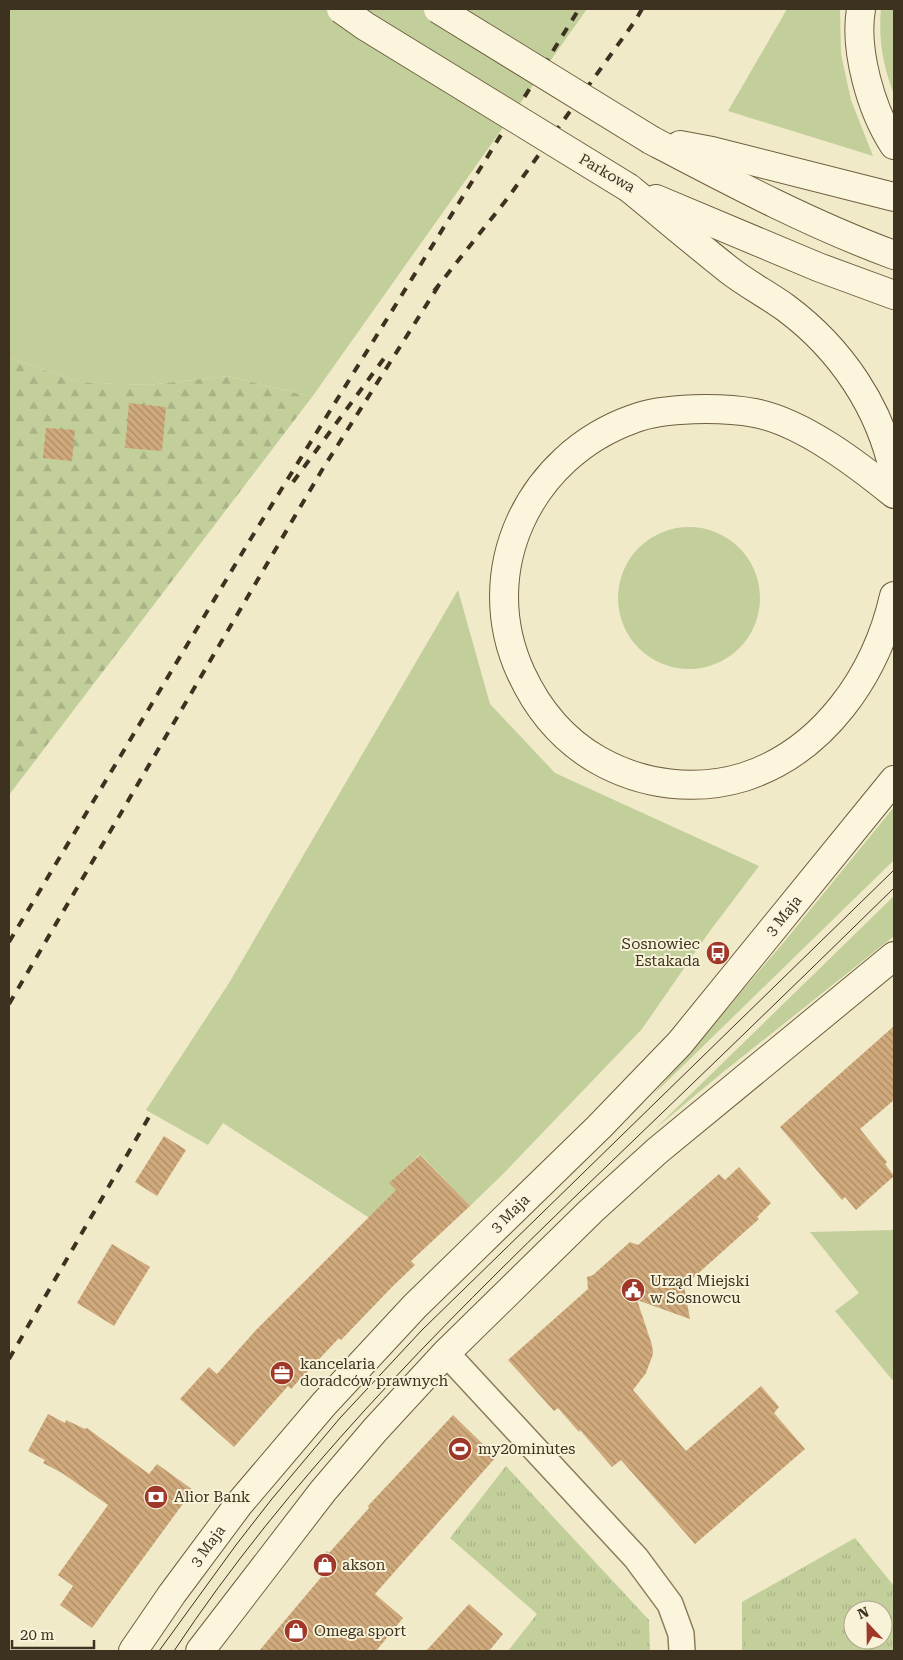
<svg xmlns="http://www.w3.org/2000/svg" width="903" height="1660" viewBox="0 0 903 1660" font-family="'Roboto Serif',serif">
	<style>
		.green { fill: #c2cf9b }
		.forest { fill: url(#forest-firs) }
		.park { fill: url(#park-tufts); fill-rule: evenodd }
		.building { fill: url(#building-back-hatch) }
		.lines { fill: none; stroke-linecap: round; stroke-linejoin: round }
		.street-casing { stroke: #8d7d5c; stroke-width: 28 }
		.secondary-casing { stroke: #6f5e3f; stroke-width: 30 }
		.street { stroke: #faf5dc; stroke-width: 25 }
		.secondary { stroke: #faf5dc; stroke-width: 28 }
		.tram { stroke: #3d3220; stroke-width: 1 }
		.rail { stroke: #3d3220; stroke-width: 4; stroke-dasharray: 9 9; stroke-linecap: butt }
		.secondary-bridge-casing { stroke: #6f5e3f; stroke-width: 30; stroke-linecap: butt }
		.secondary-bridge { stroke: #faf5dc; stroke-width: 28 }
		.labels { text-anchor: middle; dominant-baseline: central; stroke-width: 4; stroke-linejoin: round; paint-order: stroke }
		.street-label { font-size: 15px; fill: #3d3220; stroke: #f7f2d8 }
		.poi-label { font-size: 15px; fill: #3d3220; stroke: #f7f2d8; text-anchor: start }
	</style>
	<defs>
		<pattern id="forest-firs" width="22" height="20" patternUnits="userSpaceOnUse" patternTransform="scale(1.25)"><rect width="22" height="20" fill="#c2cf9b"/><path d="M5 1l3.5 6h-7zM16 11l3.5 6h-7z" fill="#a8b285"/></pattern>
		<pattern id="park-tufts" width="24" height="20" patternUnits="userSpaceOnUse" patternTransform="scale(1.25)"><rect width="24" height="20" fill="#c2cf9b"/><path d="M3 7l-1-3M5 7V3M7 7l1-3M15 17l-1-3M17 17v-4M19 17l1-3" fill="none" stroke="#a8b285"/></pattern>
		<pattern id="building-back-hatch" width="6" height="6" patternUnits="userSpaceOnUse" patternTransform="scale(1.25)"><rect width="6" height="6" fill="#d0aa7c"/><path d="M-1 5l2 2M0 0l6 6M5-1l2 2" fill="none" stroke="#aa8b65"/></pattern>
	</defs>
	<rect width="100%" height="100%" fill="#f0eac8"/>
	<path class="green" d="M9,9H587L312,397L228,376L147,385L79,382L9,358Z
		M787,9H840L841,54L851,100L873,156L728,111Z
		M881,9H894V94C883,68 878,36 881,9Z
		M618 598a71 71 0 1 1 142 0a71 71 0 1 1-142 0Z
		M458,590L490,704L555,773L759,866L707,935L642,1029L504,1173L470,1206L420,1154L390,1183L403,1197L375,1224L368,1217L223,1123L208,1145L146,1110L229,983Z
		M894,807V860L653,1095L784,942Z
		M894,896V936L722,1073L656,1128Z
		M894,1230V1382L835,1311L859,1293L810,1232Z"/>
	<path class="forest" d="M9,358L79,382L147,385L228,376L312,397L9,795Z"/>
	<path class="park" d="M506,1466L649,1620L650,1651H508L537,1614L450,1538Z
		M855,1538L894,1586V1651H742V1602ZM853,1610H883V1640H853Z"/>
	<path class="building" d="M129,403L166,407L162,451L125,448Z
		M46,428L75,430L72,461L43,458Z
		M894,1026V1100L860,1129L887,1162L885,1164L894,1176L856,1210L845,1197L842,1200L780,1127Z
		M164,1136L186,1150L157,1196L135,1182Z
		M420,1155L470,1206L411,1261L415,1265L393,1286L341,1340L339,1338L291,1389L288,1386L234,1447L180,1399L209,1367L217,1374L256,1330L396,1190L389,1183Z
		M739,1167L771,1203L757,1217L759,1219L684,1286L690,1319L637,1300L652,1345L653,1354L646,1373L633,1390L686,1451L761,1386L779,1407L774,1413L805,1449L695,1544L621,1460L612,1467L580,1430L579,1432L558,1408L554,1411L508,1360L588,1289L587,1277L593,1275L630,1242L638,1245L719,1174L725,1180Z
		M112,1244L150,1267L114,1326L77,1303Z
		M48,1414L65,1423L66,1420L85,1429L87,1428L149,1474L157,1464L193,1490L92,1628L60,1605L73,1586L58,1575L108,1505L62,1473L43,1463L45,1460L28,1451Z
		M453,1415L496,1457L375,1594L403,1618L376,1651H259L323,1575L314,1567L327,1551L329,1553L369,1508L368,1506Z
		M469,1604L503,1634L489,1651H426Z"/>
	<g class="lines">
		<g class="street-casing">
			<path id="street" d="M446,1353L636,1558L670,1604L681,1634L682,1651"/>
		</g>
		<g class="secondary-casing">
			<g id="secondary">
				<path d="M861,9C854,50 871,110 894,145"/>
				<path d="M651,140C731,182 810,224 894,255"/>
				<path d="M680,145L712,151L894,197"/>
				<path d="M629,188C662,215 695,243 729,270C747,284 768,295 786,308C841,349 880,407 894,473"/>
				<path d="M656,199L818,267L894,295"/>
				<path d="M894,494C857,464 802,422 755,413C722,407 664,407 633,419C529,456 474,571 521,673C538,710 563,740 598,760C642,785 695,792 744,777C824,751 876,675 894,596"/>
				<path id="s1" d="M133,1651L172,1594L239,1504L324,1404L415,1306L599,1127L680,1043L894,780"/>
				<path d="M200,1651L323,1491L375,1430L446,1353L591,1211L657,1151L894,956"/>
			</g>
		</g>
		<use href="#street" class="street"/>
		<use href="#secondary" class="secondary"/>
		<path class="tram" d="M159,1651L236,1545L271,1500L340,1418L422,1330L894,870
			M174,1651C288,1479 435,1332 583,1189C687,1089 791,989 894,888"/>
		<path class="rail" d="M434,291L507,199L635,21L642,9
			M293,482L388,353
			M9,942L250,540L579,9
			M9,1004L322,470L439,285
			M9,1359L149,1117"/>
		<g class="secondary-bridge-casing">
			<path id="secondary-bridge" d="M341,9L365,26L629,188
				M438,9L651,140"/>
		</g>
		<use href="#secondary-bridge" class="secondary-bridge"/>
	</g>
	<defs>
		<g id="bus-disc" transform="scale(1.25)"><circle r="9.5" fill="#9f3829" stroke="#f7f2d8"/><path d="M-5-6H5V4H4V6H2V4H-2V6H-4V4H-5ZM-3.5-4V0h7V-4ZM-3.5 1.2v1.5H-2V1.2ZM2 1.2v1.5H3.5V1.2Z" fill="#fff"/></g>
		<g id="civic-disc" transform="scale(1.25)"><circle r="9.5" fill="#9f3829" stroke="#f7f2d8"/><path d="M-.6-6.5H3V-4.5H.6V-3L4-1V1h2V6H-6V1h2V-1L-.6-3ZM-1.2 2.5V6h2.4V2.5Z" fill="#fff"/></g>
		<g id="office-disc" transform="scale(1.25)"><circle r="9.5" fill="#9f3829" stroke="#f7f2d8"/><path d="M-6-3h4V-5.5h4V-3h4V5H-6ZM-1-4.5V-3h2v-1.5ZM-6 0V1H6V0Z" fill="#fff"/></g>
		<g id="stadium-disc" transform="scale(1.25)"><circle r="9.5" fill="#9f3829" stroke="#f7f2d8"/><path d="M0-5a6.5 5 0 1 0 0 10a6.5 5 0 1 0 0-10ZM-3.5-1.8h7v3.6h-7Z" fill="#fff"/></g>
		<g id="bank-disc" transform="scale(1.25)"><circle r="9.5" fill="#9f3829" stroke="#f7f2d8"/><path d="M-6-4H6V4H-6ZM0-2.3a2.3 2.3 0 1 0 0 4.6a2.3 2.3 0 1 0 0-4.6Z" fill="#fff"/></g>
		<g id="shop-disc" transform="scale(1.25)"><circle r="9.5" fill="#9f3829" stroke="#f7f2d8"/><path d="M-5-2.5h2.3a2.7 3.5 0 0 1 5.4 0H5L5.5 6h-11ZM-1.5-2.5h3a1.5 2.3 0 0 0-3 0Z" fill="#fff"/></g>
	</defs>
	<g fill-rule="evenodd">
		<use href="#bus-disc" x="718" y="953"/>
		<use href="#civic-disc" x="633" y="1290"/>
		<use href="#office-disc" x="282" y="1373"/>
		<use href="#stadium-disc" x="460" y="1449"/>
		<use href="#bank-disc" x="156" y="1497"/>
		<use href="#shop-disc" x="325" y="1565"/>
		<use href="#shop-disc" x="296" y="1631"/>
	</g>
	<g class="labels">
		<g class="street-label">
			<text transform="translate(607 173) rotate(30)">Parkowa</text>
			<text stroke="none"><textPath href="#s1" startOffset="984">3 Maja</textPath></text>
			<text stroke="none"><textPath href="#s1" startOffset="579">3 Maja</textPath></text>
			<text stroke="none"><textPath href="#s1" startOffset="129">3 Maja</textPath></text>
		</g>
		<g class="poi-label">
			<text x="700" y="944" text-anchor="end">Sosnowiec<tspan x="700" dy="17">Estakada</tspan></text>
			<text x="650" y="1281">Urząd Miejski<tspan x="650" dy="17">w Sosnowcu</tspan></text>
			<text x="300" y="1364">kancelaria<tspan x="300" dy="17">doradców prawnych</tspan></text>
			<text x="478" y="1449">my20minutes</text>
			<text x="174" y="1497">Alior Bank</text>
			<text x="342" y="1565">akson</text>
			<text x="314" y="1631">Omega sport</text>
		</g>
	</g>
	<rect width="903" height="1660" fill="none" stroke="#3d3220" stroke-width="20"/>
	<g transform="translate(868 1625) rotate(338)"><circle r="24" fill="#f7f2d8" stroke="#ada58e"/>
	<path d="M0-4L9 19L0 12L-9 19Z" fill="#9f3829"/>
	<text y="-8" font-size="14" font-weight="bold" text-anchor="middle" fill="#3d3220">N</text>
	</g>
	<path d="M12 1640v8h82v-8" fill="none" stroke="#3d3220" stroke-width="2.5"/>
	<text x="20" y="1640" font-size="15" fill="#3d3220" stroke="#f7f2d8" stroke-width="4" paint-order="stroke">20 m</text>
</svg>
